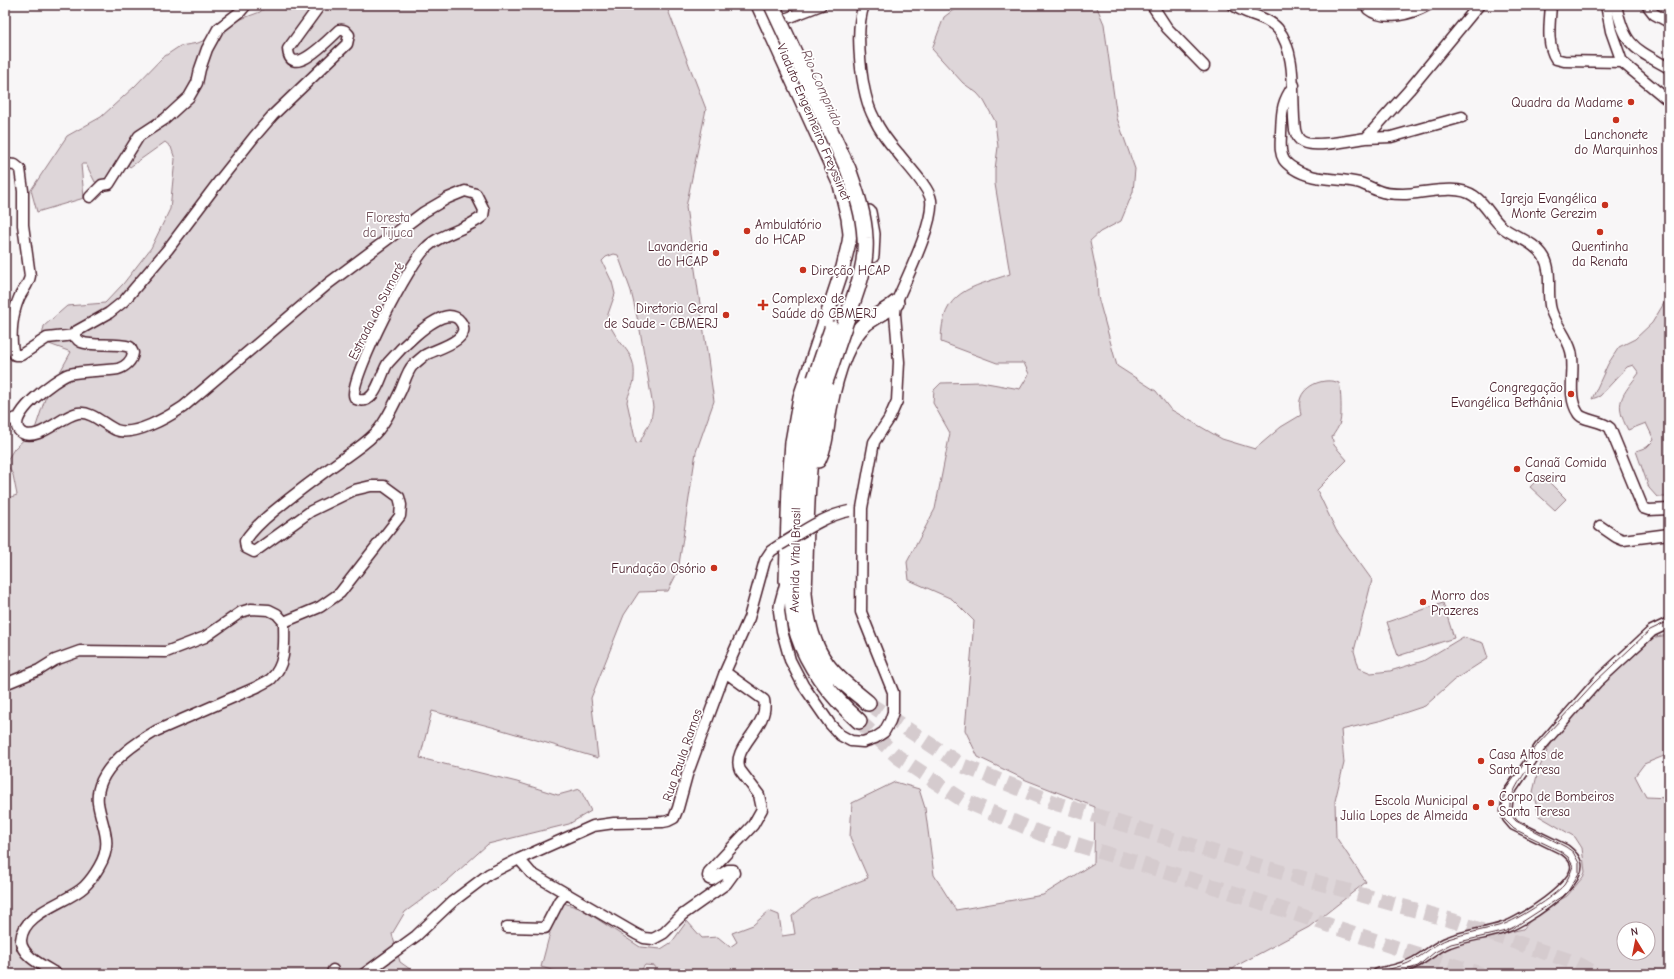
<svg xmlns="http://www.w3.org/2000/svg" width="1674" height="979" viewBox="0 0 1674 979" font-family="'Comic Neue',sans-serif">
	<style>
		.green { fill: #ded6d9; stroke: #947a82; fill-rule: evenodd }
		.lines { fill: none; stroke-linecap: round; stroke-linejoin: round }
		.highway-tunnel { stroke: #d5cbce; stroke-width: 15; stroke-dasharray: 15 8; stroke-linecap: butt }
		.minor-casing { stroke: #4a1f2b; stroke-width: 13 }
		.major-casing { stroke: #4a1f2b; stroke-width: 16 }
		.highway-casing { stroke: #4a1f2b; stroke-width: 18 }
		.minor { stroke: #fff; stroke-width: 10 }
		.major { stroke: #fff; stroke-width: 13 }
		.highway { stroke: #fff; stroke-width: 15 }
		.tram { stroke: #4a1f2b; stroke-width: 1 }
		.minor-bridge-casing { stroke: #4a1f2b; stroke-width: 13; stroke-linecap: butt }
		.highway-bridge-casing { stroke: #4a1f2b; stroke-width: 18; stroke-linecap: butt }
		.minor-bridge { stroke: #fff; stroke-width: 10 }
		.highway-bridge { stroke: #fff; stroke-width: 15 }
		.poi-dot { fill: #c8321e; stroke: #fff; stroke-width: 1.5 }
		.labels { text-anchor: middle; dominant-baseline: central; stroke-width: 3.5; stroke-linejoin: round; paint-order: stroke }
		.poi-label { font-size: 13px; fill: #4a1f2b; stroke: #fff; text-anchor: end }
		.street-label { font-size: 13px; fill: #4a1f2b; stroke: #fff }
		.park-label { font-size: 13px; fill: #6f4d56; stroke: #fff }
		.water-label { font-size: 14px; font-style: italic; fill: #72515a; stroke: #fff }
	</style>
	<rect width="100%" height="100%" fill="#f8f6f7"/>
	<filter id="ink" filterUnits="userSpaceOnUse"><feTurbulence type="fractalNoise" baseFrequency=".025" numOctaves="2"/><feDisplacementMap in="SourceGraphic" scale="8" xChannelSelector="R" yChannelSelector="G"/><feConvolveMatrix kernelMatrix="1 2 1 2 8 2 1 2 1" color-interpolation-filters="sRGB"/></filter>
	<g filter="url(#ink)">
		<path class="green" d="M268,5H666L706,109L686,207L714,401L696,452L678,571L668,591L639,592L624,615L591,698L598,758L492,727L432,711L420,758L517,782L558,795L580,789L591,811L569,824L488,844L446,882L405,912L392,934L400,962L417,974H5V499L17,495L13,475L6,462L14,449L35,429L45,399L71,352L41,341L44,326L67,306L105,303L123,284L151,248L170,209L175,159L171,147L165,142L130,167L123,161L107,184L95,182L86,164H81L84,198L37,212L31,190L67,136L101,117L134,87L162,58L180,46L198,43L214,36L225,25L260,12ZM614,254L618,255L631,291L640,330L653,407L651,420L640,442L636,443L627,402C628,393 634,386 634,378C636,354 623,349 613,331C610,327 609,322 607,317L615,294L612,282L602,261L606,257Z
			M960,5H1096L1104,24L1117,118L1135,169L1133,192L1121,221L1100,232L1090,241L1097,275L1098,297L1117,366L1156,391L1170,409L1222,439L1255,449L1281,427L1301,415C1300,411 1299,404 1300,400C1304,384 1326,377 1339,383C1341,389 1342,416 1340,422C1339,427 1335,432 1332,437L1334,445L1347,460L1317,490L1336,530L1372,580L1354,651L1359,668L1371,673L1390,671L1423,661L1463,637L1483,643L1488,658L1454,680L1425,706L1383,720L1341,730L1344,763L1335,801L1336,837L1366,882L1309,927L1238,965L1227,974H655V966L645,965L638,974H565L541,967L550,933L545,928L561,902L582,909L640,947L661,949L672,942L687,921L702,938L718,937L730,947L737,942L732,933L753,925L769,911L779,915L782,936L795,934L792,916L812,900L868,878L850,837L852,803L895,782L919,789L925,808L934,875L956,910L1043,895L1094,863L1095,807L1026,780L978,757L965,730L974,621L952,599L909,580L907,562L935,509L950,433L933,403L934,390L941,383L981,382L1020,389L1029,374L1024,363H997L941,342C941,290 971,288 1010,274L995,184V169L998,147L995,121L984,101L977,93L963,83L932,49L944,17Z
			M1669,295V497H1657L1649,488L1636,451L1647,447L1654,440L1646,423L1628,430C1613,402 1622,396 1639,373L1633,365L1627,367L1600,396L1592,399L1608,364L1619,347L1635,339L1652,323Z
			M1542,475L1566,499L1555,510L1530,487Z
			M1443,603L1454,638L1398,656L1387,622Z
			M1669,635V754L1644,764L1635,776L1646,797L1669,798V974H1407L1444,947L1523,929L1538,912L1567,896L1583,877L1585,872L1582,848L1575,837L1539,816L1533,792L1538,771L1548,749L1565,721L1609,670L1649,638ZM1624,929H1648V953H1624Z"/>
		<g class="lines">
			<path class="highway-tunnel" d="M868,703L961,765L1058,804L1249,863L1454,921L1573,962L1597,974
				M859,721L898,757L963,800L1042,834L1222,889L1397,948L1481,974"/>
			<g class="minor-casing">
				<path id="minor" d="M1152,5L1167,28L1204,66
					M1233,5C1246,15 1267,16 1278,29C1298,54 1291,100 1295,130C1296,134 1298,140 1303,142C1315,148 1352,140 1366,138L1409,90L1479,5
					M1368,5V9C1384,22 1412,14 1428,5
					M1551,5C1550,22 1546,44 1556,59L1564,61L1622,62
					M1606,5L1611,31L1622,62L1669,101
					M1616,5C1625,47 1634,48 1669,68
					M1647,5L1654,14L1669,22
					M785,19L821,5
					M1294,85C1281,103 1282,112 1281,133C1281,142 1279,152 1284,160C1286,163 1290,166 1293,168C1314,182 1337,177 1360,183C1366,185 1373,189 1379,191C1386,194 1396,194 1403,194C1423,194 1457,183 1474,196C1486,204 1492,219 1502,227C1515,237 1535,242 1544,257C1553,273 1546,293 1551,310C1555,324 1567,336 1571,351C1576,370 1566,395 1578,413C1582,421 1602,420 1610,428L1643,508L1649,510L1669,509
					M1366,138L1391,137L1462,117
					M5,164L15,165L20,169L23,191V225L30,276C29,284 22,291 19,298C12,314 10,335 13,351L15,355H21L47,338L75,335
					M90,197L102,185L109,184L139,136L165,119L189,97L197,83L200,69L207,49L218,29L240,12L246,5
					M5,421L17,418
					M1600,526L1616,537L1623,540L1669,534
					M786,581L780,603L779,611L782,631L790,660L803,685L830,724L840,735L851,741L863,742L875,738L884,732L890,721L893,712V692L861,612L862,508L874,442L889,419L897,401L899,362L895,314L896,303C906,279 934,224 931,200C929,187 907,165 898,153C889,143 880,131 874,118C861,94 854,31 864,5
					M5,684L39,670L55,660L80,651L166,652L205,637L241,612L251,609L269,610L277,614L284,622L320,607L340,593L400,516L401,505L399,497L384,486H371L354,490L311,511L254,552L246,548L245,541C253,529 263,520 274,511C297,492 320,475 344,458C356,449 370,441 379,429C388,418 394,404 400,392C404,384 407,371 413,365C417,362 421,358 425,355C435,349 475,340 460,321C458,318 453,316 449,316C431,317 399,350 388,363C381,372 376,408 356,399C355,398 354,396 354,394C354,371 409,263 427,247C441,233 467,230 483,216L484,210L476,194L465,191L448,198L424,212L329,283L183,407C168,417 134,437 116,430C104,425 92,411 78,413C61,416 38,442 22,433C0,419 57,378 69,374C82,371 104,371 118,369C125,367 132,361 133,353L130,347C115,342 93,347 81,342C77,340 75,336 75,332L109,313L124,301L168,249L223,176L254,137L273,115L347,44L349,35C346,31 344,29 339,30C329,39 290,81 288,49L320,5
					M519,859L531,873L636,934L644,938L653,939L664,933L682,915L726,884L734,873L733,870H728L712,880L709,879L708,876L709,872L753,825L762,809L759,795L740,770C730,747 770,727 764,700L725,672
					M507,927L545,928L559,901L565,894
					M57,974C46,967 20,956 21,940C23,912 67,903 84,887C90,881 95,874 99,867C114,842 102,828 98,803C94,771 132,745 156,731L257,687C261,684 267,682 271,679C287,664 284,641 284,622
					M332,974L333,970
					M364,974L416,936L452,902L489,874L519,859L593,826L614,823L663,822L668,821L674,818L678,808L687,775L725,672L749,618L765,560L771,551L780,545
					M1378,974C1390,971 1404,969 1416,962C1427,956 1437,946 1449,942C1467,935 1486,934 1503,928C1520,923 1581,885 1576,864C1575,859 1569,853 1565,850L1514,825L1508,818L1506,812L1508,794L1540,747L1597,682L1652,631L1669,623"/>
			</g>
			<g class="major-casing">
				<path id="major" d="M758,5L840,185L848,218L850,234L849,242L843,267L800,397L792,442L789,485L786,581
					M869,212L873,234L872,256"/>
			</g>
			<g class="highway-casing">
				<path id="highway" d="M815,379C809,401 803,422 800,444C796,479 796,515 794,550C793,578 789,608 798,635C809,669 832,697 859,721
					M825,382C804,451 807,522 804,593C806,618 812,645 827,665C838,680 854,691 868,703
					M818,460C826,444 826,426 829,409C834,382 844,341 866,323C875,316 887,311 896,303"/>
			</g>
			<use href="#minor" class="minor"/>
			<use href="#major" class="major"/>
			<use href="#highway" class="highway"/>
			<path class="tram" d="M1361,974C1379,971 1399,969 1414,960C1426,953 1436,943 1448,939C1466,933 1484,930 1502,925C1517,920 1553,897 1564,885C1568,879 1571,872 1573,866L1568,857L1560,851L1514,829L1504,819L1502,807L1506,789L1538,744L1594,683L1650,630L1669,621
				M1394,974L1418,966L1435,952L1451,944L1506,931L1516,926L1567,893L1579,873V863L1573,852L1566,847L1516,821C1501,807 1517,785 1526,771"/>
			<g class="minor-bridge-casing">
				<path id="minor-bridge" d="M780,545C802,532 824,516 849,511"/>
			</g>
			<g class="highway-bridge-casing">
				<path id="highway-bridge" d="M772,5L848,169C856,192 864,214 865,238C867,265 857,290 848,315C840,337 833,360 825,382
					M815,379L832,329"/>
			</g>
			<use href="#minor-bridge" class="minor-bridge"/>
			<use href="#highway-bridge" class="highway-bridge"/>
		</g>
	</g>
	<g class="poi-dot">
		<circle cx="1631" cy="102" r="4"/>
		<circle cx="1616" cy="120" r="4"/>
		<circle cx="1605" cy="205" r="4"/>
		<circle cx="747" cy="231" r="4"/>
		<circle cx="1600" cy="232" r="4"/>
		<circle cx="716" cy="253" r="4"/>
		<circle cx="803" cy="270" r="4"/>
		<path d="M761 299h4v4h4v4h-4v4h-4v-4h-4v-4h4z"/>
		<circle cx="726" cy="315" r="4"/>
		<circle cx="1571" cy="394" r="4"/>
		<circle cx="1517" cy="469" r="4"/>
		<circle cx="714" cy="568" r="4"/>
		<circle cx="1423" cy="602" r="4"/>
		<circle cx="1481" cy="761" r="4"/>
		<circle cx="1491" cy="803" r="4"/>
		<circle cx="1476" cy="807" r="4"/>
	</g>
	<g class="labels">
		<g class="poi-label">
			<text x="1623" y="102">Quadra da Madame</text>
			<text x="1616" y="134" text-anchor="middle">Lanchonete<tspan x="1616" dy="15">do Marquinhos</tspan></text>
			<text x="1597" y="198">Igreja Evangélica<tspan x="1597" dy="15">Monte Gerezim</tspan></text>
			<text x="755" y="224" text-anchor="start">Ambulatório<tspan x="755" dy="15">do HCAP</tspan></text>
			<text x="708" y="246">Lavanderia<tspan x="708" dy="15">do HCAP</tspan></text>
			<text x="1600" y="246" text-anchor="middle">Quentinha<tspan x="1600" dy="15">da Renata</tspan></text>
			<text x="811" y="270" text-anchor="start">Direção HCAP</text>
			<text x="772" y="298" text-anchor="start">Complexo de<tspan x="772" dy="15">Saúde do CBMERJ</tspan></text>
			<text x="718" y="308">Diretoria Geral<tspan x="718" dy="15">de Saude - CBMERJ</tspan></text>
			<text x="1563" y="387">Congregação<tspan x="1563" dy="15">Evangélica Bethânia</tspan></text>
			<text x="1525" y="462" text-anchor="start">Canaã Comida<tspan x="1525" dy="15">Caseira</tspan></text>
			<text x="706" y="568">Fundação Osório</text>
			<text x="1431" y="595" text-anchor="start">Morro dos<tspan x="1431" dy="15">Prazeres</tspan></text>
			<text x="1489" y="754" text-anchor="start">Casa Altos de<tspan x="1489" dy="15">Santa Teresa</tspan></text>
			<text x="1499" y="796" text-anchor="start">Corpo de Bombeiros<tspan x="1499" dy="15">Santa Teresa</tspan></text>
			<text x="1468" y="800">Escola Municipal<tspan x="1468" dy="15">Julia Lopes de Almeida</tspan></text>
		</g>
		<g class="street-label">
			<text transform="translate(814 122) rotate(67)">Viaduto Engenheiro Freyssinet</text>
			<text transform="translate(376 311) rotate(-63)">Estrada do Sumaré</text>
			<text transform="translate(795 560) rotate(-89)">Avenida Vital Brasil</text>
			<text transform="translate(682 755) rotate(-71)">Rua Paula Ramos</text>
		</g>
		<g class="park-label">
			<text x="388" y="217">Floresta<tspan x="388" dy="15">da Tijuca</tspan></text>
		</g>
		<g class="water-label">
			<text transform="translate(822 88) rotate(66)">Rio Comprido</text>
		</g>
	</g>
	<rect width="1674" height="979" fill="none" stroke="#fff" stroke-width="20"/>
	<rect x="10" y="10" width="1654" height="959" fill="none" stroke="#4a1f2b" stroke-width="1.5" filter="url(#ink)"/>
	<g transform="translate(1636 941) rotate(350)"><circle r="19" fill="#ffffff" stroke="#b7a5aa"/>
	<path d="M0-3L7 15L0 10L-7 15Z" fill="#c8321e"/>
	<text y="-6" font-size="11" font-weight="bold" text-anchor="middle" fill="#4a1f2b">N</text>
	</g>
</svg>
